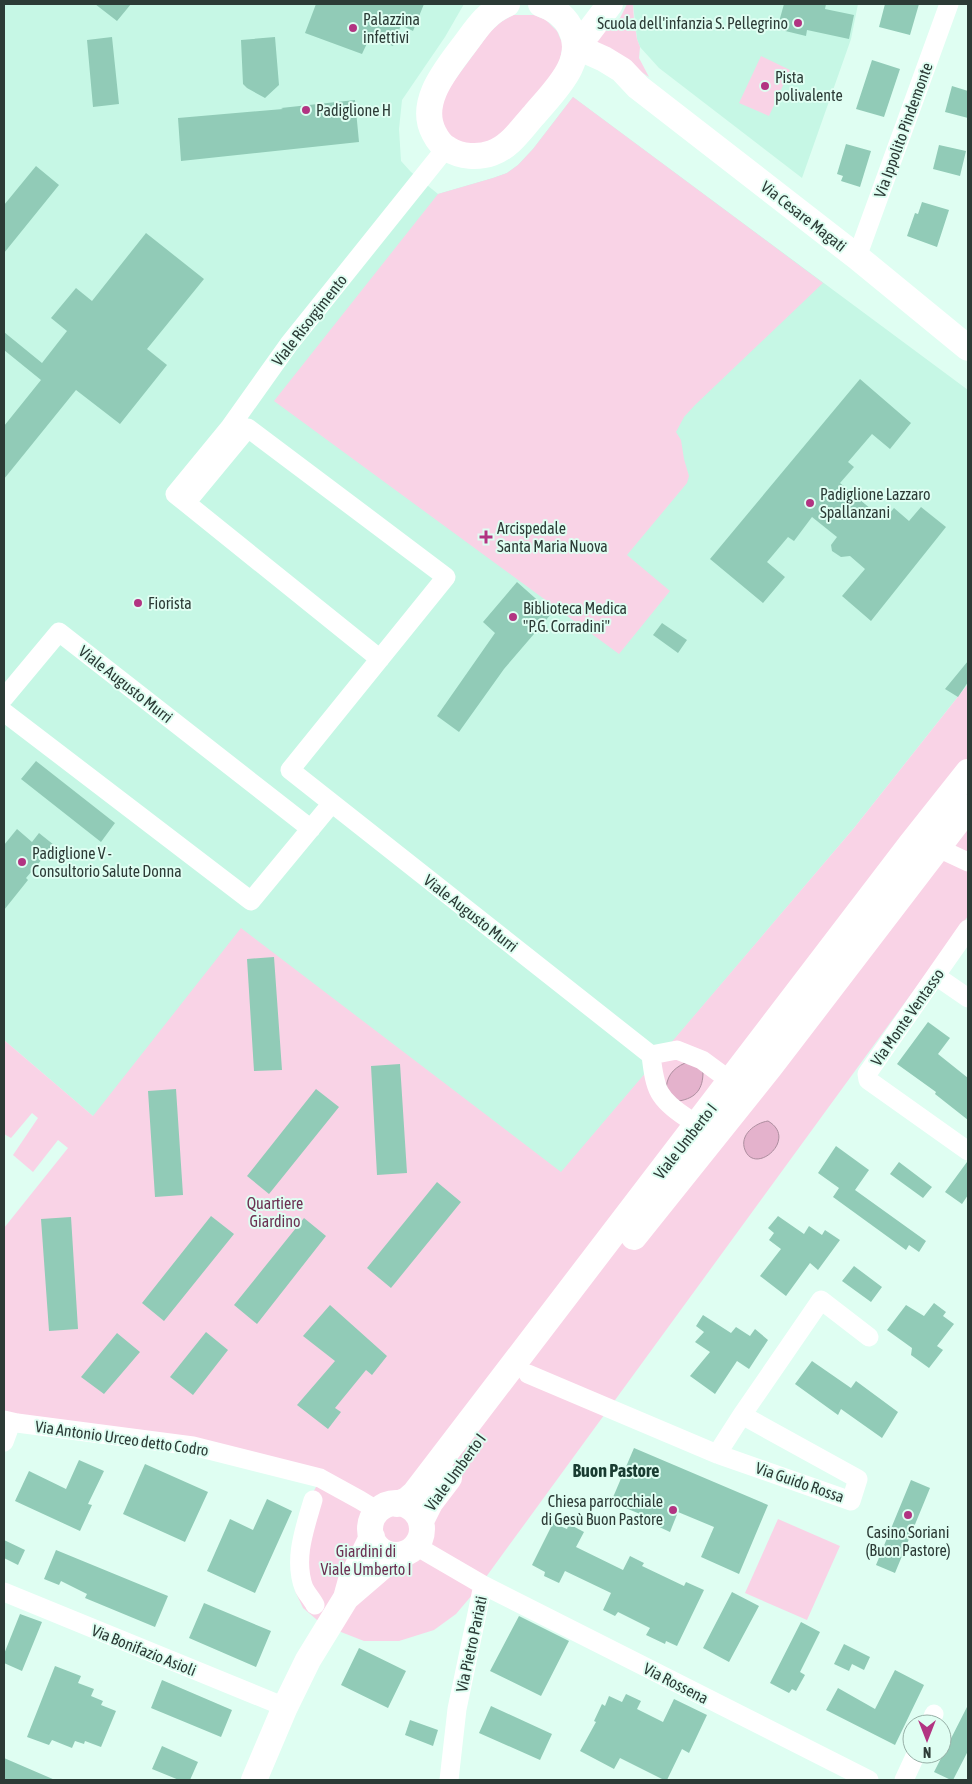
<svg xmlns="http://www.w3.org/2000/svg" width="972" height="1784" viewBox="0 0 972 1784" font-family="'Asap Condensed',sans-serif">
	<style>
		.built { fill: #c6f7e5 }
		.green { fill: #f9d3e6 }
		.water { fill: #e4b2cc; stroke: #ad8e9f }
		.building { fill: #91cbb7 }
		.lines { fill: none; stroke-linecap: round; stroke-linejoin: round }
		.street { stroke: #fff; stroke-width: 19 }
		.secondary { stroke: #fff; stroke-width: 26 }
		.poi-dot { fill: #b23482; stroke: #dffef2; stroke-width: 2 }
		.labels { text-anchor: middle; dominant-baseline: central; stroke-width: 4; stroke-linejoin: round; paint-order: stroke }
		.poi-label { font-size: 16px; fill: #2c3b36; stroke: #dffef2; text-anchor: start }
		.street-label { font-size: 16px; fill: #2c3b36; stroke: #dffef2 }
		.park-label { font-size: 16px; fill: #6c3052; stroke: #dffef2 }
		.neighbourhood-label { font-size: 18px; font-weight: bold; fill: #193c31; stroke: #dffef2 }
	</style>
	<rect width="100%" height="100%" fill="#dffef2"/>
	<path class="built" d="M4,4H464L445,37L402,100L399,129L401,161L411,172L438,194L493,178L507,173L518,165L533,149L573,97L968,390V684L854,828L561,1173L495,1124L241,929L94,1117L4,1040Z
		M633,4H858L851,39L802,178L659,68L640,47L637,39Z"/>
	<path class="green" d="M627,4H633L634,20L637,39L640,47L639,58L649,77L592,40L620,18Z
		M513,15H534L546,20L557,31L563,45L557,73L505,130L495,138L484,144L460,146L439,122L443,96L490,32L501,22Z
		M761,56L790,70L769,116L739,103Z
		M573,97L823,283L695,405L684,417L676,432L681,440L684,459L689,476L687,483L627,555L670,591L619,654L274,401L438,194L493,178L507,173L518,165L533,149Z
		M968,684V916L478,1588L456,1614L434,1630L399,1641H364L323,1625L303,1608L295,1591L301,1515L323,1474L4,1415V1228L68,1148L58,1140L33,1172L13,1155L38,1118L32,1113L11,1138L4,1134V1040L93,1116L241,928L561,1172L854,828Z
		M778,1519L840,1546L807,1620L745,1593Z"/>
	<path class="water" d="M685,1063L694,1064L703,1072C703,1089 696,1098 679,1101L666,1092C666,1077 672,1069 685,1063Z
		M768,1121C799,1139 755,1176 745,1150C739,1135 755,1123 768,1121Z"/>
	<path class="building" d="M95,4H131L117,21Z
		M316,4H424L413,31L401,25L393,46L370,37L362,54L305,33Z
		M784,4H826L825,9L854,15L849,39L807,30L806,36L777,29Z
		M885,4H919L910,35L879,27Z
		M112,37L119,104L93,107L87,40Z
		M275,37L279,85L265,98L247,88L243,84L241,40Z
		M872,60L900,69L884,117L856,109Z
		M952,86L968,91V118L945,112Z
		M355,100L359,142L181,161L178,118L283,109L281,108Z
		M846,144L871,151L860,187L841,181L843,176L837,174Z
		M939,145L966,151L960,176L933,169Z
		M36,166L59,185L4,253V205Z
		M922,202L949,210L937,247L907,236L915,213L918,214Z
		M146,233L204,279L147,349L167,365L120,424L76,390L4,479V426L41,380L4,350V332L42,363L67,331L51,318L76,288L92,301Z
		M860,379L911,423L890,449L872,434L848,462L854,467L840,483L884,520L894,508L909,521L921,507L946,527L871,621L842,596L865,569L850,556L841,557L832,551L831,545L837,537L812,517L794,541L788,537L767,562L785,577L763,603L710,559Z
		M517,582L552,613L504,669L459,732L437,716L495,633L483,622Z
		M662,623L687,640L678,653L653,635Z
		M968,661V682L958,697L945,689Z
		M36,761L115,823L101,842L21,779Z
		M17,829L32,842L39,833L54,845L26,878L28,880L4,910V845Z
		M274,957L282,1070L254,1071L247,959Z
		M928,1022L950,1038L938,1054L968,1078V1120L935,1094L936,1092L897,1064Z
		M400,1064L407,1173L377,1175L371,1066Z
		M176,1089L183,1195L155,1197L148,1091Z
		M316,1089L339,1107L269,1194L247,1176Z
		M836,1146L869,1170L855,1190L926,1241L919,1252L909,1245L906,1250L833,1197L839,1188L818,1173Z
		M899,1162L932,1187L923,1198L890,1174Z
		M967,1162L968,1195L962,1204L945,1192Z
		M437,1182L461,1202L391,1288L367,1268Z
		M211,1216L234,1234L164,1321L142,1303Z
		M778,1216L804,1234L809,1226L822,1235L825,1230L840,1240L818,1270L810,1263L786,1296L760,1276L781,1249L769,1240L774,1233L768,1228Z
		M71,1217L78,1329L49,1331L41,1219Z
		M304,1218L326,1236L257,1324L234,1305Z
		M854,1266L882,1287L871,1302L842,1281Z
		M934,1303L946,1312L943,1316L954,1324L937,1346L943,1350L929,1368L911,1355L912,1348L887,1330L906,1305L924,1316Z
		M330,1305L387,1356L372,1375L366,1370L335,1408L341,1412L328,1429L297,1405L335,1361L303,1336Z
		M703,1315L731,1333L736,1327L750,1336L755,1329L768,1340L749,1369L737,1361L715,1394L690,1376L710,1352L695,1342L704,1332L696,1326Z
		M206,1332L228,1350L193,1395L170,1377Z
		M117,1333L140,1352L104,1394L81,1377Z
		M812,1361L851,1388L856,1381L898,1412L882,1438L841,1409L838,1415L795,1384Z
		M634,1448L768,1505L739,1574L701,1557L714,1527L678,1512L670,1532L655,1525L657,1521L611,1502Z
		M79,1460L104,1471L88,1504L92,1505L80,1531L15,1501L29,1471L66,1489Z
		M145,1464L208,1492L185,1542L123,1514Z
		M911,1480L930,1488L895,1573L876,1565Z
		M267,1499L292,1511L255,1593L207,1571L230,1519L253,1530Z
		M553,1523L567,1529L569,1524L584,1532L576,1547L623,1570L630,1556L644,1563L642,1566L684,1586L686,1582L704,1590L677,1646L666,1641L665,1644L646,1635L650,1628L618,1612L615,1616L603,1610L611,1593L565,1571L559,1583L544,1576L545,1572L532,1565Z
		M4,1540L25,1550L18,1565L4,1558Z
		M56,1550L168,1596L155,1627L85,1598L87,1594L61,1581L59,1585L44,1579Z
		M732,1592L759,1606L729,1662L703,1648Z
		M204,1603L271,1631L256,1667L189,1638Z
		M20,1614L42,1622L22,1671L4,1663V1654Z
		M519,1616L569,1641L541,1696L490,1671Z
		M801,1622L820,1632L800,1672L805,1675L796,1691L792,1689L789,1693L770,1683Z
		M844,1644L870,1657L864,1670L852,1664L849,1671L834,1664Z
		M359,1648L406,1671L388,1708L341,1685Z
		M55,1666L81,1676L78,1683L94,1689L91,1696L103,1701L101,1705L116,1711L101,1747L85,1741L84,1744L75,1741L72,1748L52,1740L49,1745L27,1737Z
		M895,1670L924,1685L895,1745L826,1710L838,1688L875,1709Z
		M162,1680L232,1710L221,1737L151,1708Z
		M626,1694L641,1701L637,1709L663,1722L674,1699L707,1715L689,1753L682,1749L667,1780H664L620,1758L614,1769L580,1751L596,1722L594,1721L602,1704L605,1706L609,1696L622,1702Z
		M968,1705V1751L953,1780H951L934,1772Z
		M491,1706L552,1734L540,1760L479,1733Z
		M410,1720L438,1730L433,1746L405,1735Z
		M162,1746L198,1762L190,1780H179L152,1769Z
		M4,1758L55,1780H4Z"/>
	<g class="lines">
		<path class="street" d="M857,257L949,4
			M186,503L248,428L446,577L290,770L651,1055C655,1090 658,1099 687,1118
			M380,659L175,494L230,427L289,344L446,148
			M4,698L59,632L311,829
			M4,712L251,901L332,803
			M938,848L968,862
			M968,929L867,1074L868,1080L968,1151
			M936,976L968,998
			M651,1055L677,1050L702,1060L721,1074
			M528,1374L717,1454L851,1501L858,1479L742,1415
			M4,1420L17,1423L193,1446L320,1478L360,1500L378,1511
			M4,1442L11,1423
			M717,1454L742,1415L821,1300L869,1337
			M313,1500C305,1528 293,1559 304,1588C307,1594 312,1599 315,1605
			M416,1546L483,1585L869,1780
			M4,1592L285,1707
			M930,1724L934,1714
			M449,1780L457,1709L483,1585
			M904,1780L916,1754"/>
		<path class="secondary" d="M507,4C485,13 476,30 462,48C445,71 418,103 434,133C437,139 442,146 448,149C461,157 478,158 492,153C510,147 522,128 534,115C554,91 588,61 570,27C564,16 553,8 541,4
			M575,43L588,33L610,4
			M575,46L604,59L622,70L638,87L857,257L968,348
			M634,1237L770,1067L968,808
			M370 1529a26 26 0 1 1 52 0a26 26 0 1 1-52 0Z
			M397,1504L407,1500L415,1493L911,844L968,772
			M421,1521L430,1503L449,1478
			M346,1598L396,1555
			M254,1780L285,1707L308,1660L346,1598L351,1580L372,1537"/>
	</g>
	<g class="poi-dot">
		<circle cx="798" cy="23" r="5"/>
		<circle cx="353" cy="28" r="5"/>
		<circle cx="765" cy="86" r="5"/>
		<circle cx="306" cy="110" r="5"/>
		<circle cx="810" cy="503" r="5"/>
		<path d="M483.5 529.5h5v5h5v5h-5v5h-5v-5h-5v-5h5z"/>
		<circle cx="138" cy="603" r="5"/>
		<circle cx="513" cy="617" r="5"/>
		<circle cx="22" cy="862" r="5"/>
		<circle cx="673" cy="1510" r="5"/>
		<circle cx="908" cy="1515" r="5"/>
	</g>
	<g class="labels">
		<g class="poi-label">
			<text x="363" y="19">Palazzina<tspan x="363" dy="18">infettivi</tspan></text>
			<text x="788" y="23" text-anchor="end">Scuola dell'infanzia S. Pellegrino</text>
			<text x="775" y="77">Pista<tspan x="775" dy="18">polivalente</tspan></text>
			<text x="316" y="110">Padiglione H</text>
			<text x="820" y="494">Padiglione Lazzaro<tspan x="820" dy="18">Spallanzani</tspan></text>
			<text x="497" y="528">Arcispedale<tspan x="497" dy="18">Santa Maria Nuova</tspan></text>
			<text x="148" y="603">Fiorista</text>
			<text x="523" y="608">Biblioteca Medica<tspan x="523" dy="18">"P.G. Corradini"</tspan></text>
			<text x="32" y="853">Padiglione V -<tspan x="32" dy="18">Consultorio Salute Donna</tspan></text>
			<text x="663" y="1501" text-anchor="end">Chiesa parrocchiale<tspan x="663" dy="18">di Gesù Buon Pastore</tspan></text>
			<text x="908" y="1532" text-anchor="middle">Casino Soriani<tspan x="908" dy="18">(Buon Pastore)</tspan></text>
		</g>
		<g class="street-label">
			<text transform="translate(903 130) rotate(-70)">Via Ippolito Pindemonte</text>
			<text transform="translate(804 216) rotate(38)">Via Cesare Magati</text>
			<text transform="translate(309 320) rotate(-52)">Viale Risorgimento</text>
			<text transform="translate(126 684) rotate(38)">Viale Augusto Murri</text>
			<text transform="translate(471 913) rotate(38)">Viale Augusto Murri</text>
			<text transform="translate(907 1017) rotate(-55)">Via Monte Ventasso</text>
			<text transform="translate(685 1141) rotate(-52)">Viale Umberto I</text>
			<text transform="translate(122 1438) rotate(8)">Via Antonio Urceo detto Codro</text>
			<text transform="translate(455 1472) rotate(-54)">Viale Umberto I</text>
			<text transform="translate(800 1482) rotate(19)">Via Guido Rossa</text>
			<text transform="translate(471 1644) rotate(-78)">Via Pietro Pariati</text>
			<text transform="translate(144 1650) rotate(22)">Via Bonifazio Asioli</text>
			<text transform="translate(676 1683) rotate(27)">Via Rossena</text>
		</g>
		<g class="park-label">
			<text x="275" y="1203">Quartiere<tspan x="275" dy="18">Giardino</tspan></text>
			<text x="366" y="1551">Giardini di<tspan x="366" dy="18">Viale Umberto I</tspan></text>
		</g>
		<g class="neighbourhood-label">
			<text x="616" y="1470">Buon Pastore</text>
		</g>
	</g>
	<rect width="972" height="1784" fill="none" stroke="#2c3b36" stroke-width="10"/>
	<g transform="translate(927 1739) rotate(180)"><circle r="24" fill="#dffef2" stroke="#97b0a7"/>
	<path d="M0-4L9 19L0 12L-9 19Z" fill="#b23482"/>
	<text y="-8" font-size="14" font-weight="bold" text-anchor="middle" fill="#2c3b36">N</text>
	</g>
</svg>
